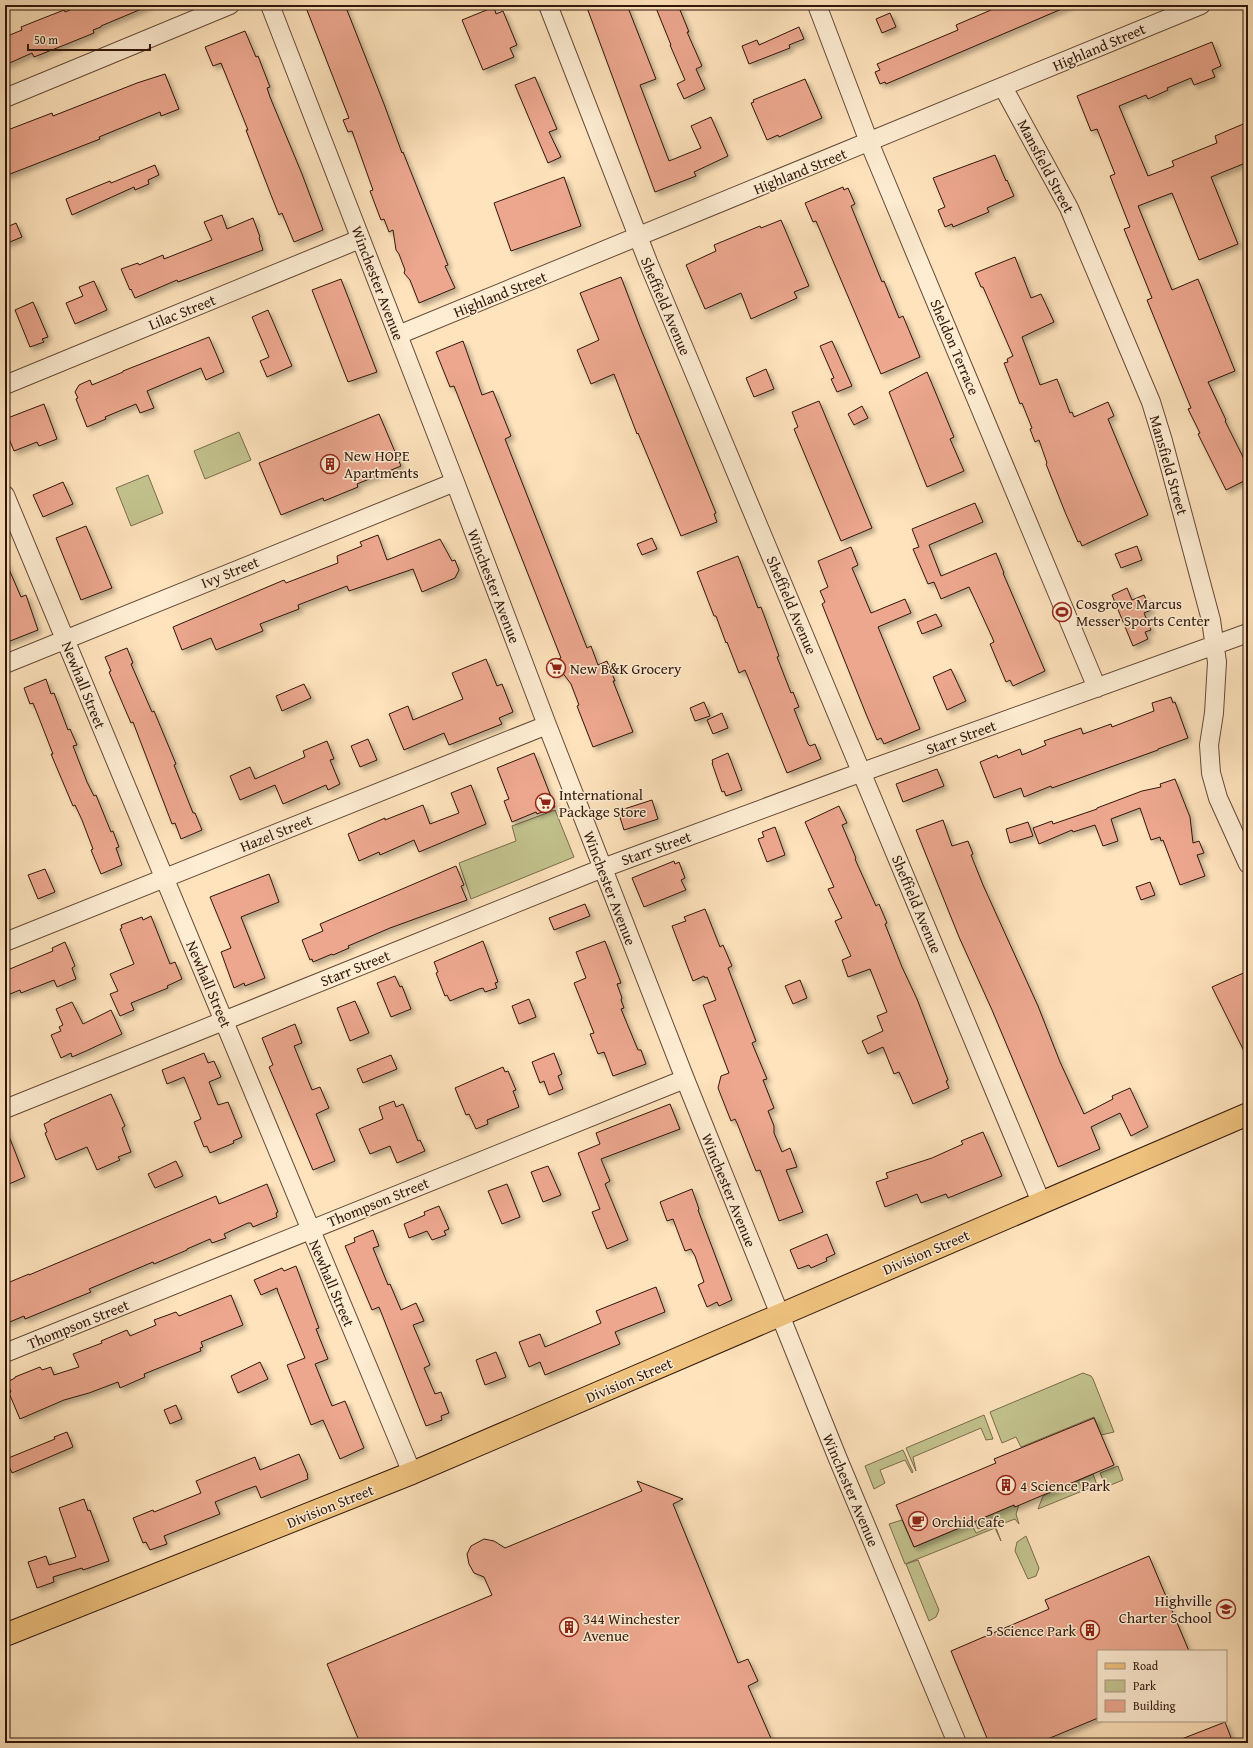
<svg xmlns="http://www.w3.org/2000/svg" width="1253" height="1748" viewBox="0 0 1253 1748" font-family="'Gentium Book Plus',serif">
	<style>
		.green { fill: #c3c38e; stroke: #7a6c4c }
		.building { fill: #eca78e; stroke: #30160a; filter: url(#shadow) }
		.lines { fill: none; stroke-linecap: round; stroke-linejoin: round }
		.minor-casing { stroke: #644936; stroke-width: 20 }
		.major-casing { stroke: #30160a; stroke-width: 24 }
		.minor { stroke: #feedd3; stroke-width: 18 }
		.major { stroke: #efc27e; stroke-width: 22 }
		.labels { text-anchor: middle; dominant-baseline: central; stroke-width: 3; stroke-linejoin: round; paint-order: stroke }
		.street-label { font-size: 15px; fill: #30160a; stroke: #feedd3 }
		.poi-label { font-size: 15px; fill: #30160a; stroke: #feedd3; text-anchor: start }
	</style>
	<defs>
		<filter id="shadow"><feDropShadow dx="3.5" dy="3.5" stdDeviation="2" flood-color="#0004"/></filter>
	</defs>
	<rect width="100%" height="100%" fill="#fee3bc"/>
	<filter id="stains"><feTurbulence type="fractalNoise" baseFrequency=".005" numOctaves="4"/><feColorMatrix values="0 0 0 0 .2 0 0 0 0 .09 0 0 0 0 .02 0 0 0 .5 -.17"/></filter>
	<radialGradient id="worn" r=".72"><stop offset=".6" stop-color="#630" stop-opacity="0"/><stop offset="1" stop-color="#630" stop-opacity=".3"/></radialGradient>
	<path class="green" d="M239,432L251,460L205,479L194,451Z
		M148,475L163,513L131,526L116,488Z
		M555,810L574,857L471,899L459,863L516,841L512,826Z
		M1083,1373L1091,1376L1093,1379L1114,1432L1101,1435L1094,1417L1021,1447L1016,1437L1002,1443L990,1412Z
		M984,1415L993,1439L986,1440L981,1428L913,1457L916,1471L906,1448Z
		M903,1450L913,1472L912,1473L905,1460L880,1470L885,1483L874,1489L865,1466Z
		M1118,1466L1123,1480L1106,1487L1100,1473Z
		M1093,1474L1097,1485L1038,1509L1043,1496Z
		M1014,1505V1507L1019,1505L1016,1514L1019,1524L1015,1519L999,1525L995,1522L978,1529L975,1521Z
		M902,1520L914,1547L969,1524L970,1528L973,1527L976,1533L995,1525L1001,1541L995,1528L905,1564L889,1524Z
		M1026,1536L1039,1568L1036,1576L1028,1579L1015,1551L1017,1542Z
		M918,1560L939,1610L936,1617L929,1621L906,1564Z"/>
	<path class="building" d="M82,5H151L101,26V27L93,30L94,33L62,46L34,57L32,53L5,65V37L22,30L21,27L36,21L64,10L65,12Z
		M305,5H345L384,104L402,153L403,152L448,265L445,266L455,288L419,303L410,280L404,273L405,270L399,254L396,250L393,230L389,232L384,219L381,220L370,191L373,190L352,131L348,132L343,120L349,118Z
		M586,5H627L656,79L640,85L669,161L701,148L691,126L711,117L728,156L694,172L696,176L655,192Z
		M664,5H678L689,32H687L702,66L696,69L705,89L684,99L677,84L685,80L670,45H671L656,8Z
		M989,5H1071L886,84L885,82L880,84L875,72L880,70L877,64L958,30L956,25L991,10Z
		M494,7L496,14L503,11L517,45L510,48L514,57L483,70L462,20Z
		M890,13L896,27L882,33L876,19Z
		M799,27L804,39L789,45L790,48L749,64L742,46L757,40L759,45Z
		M245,31L256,57L258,56L270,87L267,88L270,97L302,174L323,230L294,242L282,213L279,215L271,195L246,130H248L221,63L213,66L205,47Z
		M1212,42L1221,66L1212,70L1215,77L1194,85L1191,78L1167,88L1168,90L1148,99L1146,95L1119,106L1148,176L1174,166L1172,161L1217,143L1215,136L1248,122V162L1211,177L1238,244L1199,260L1172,193L1138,206L1172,290L1198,279L1235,371L1208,382L1226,420L1225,421L1248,467V479L1226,490L1198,434L1200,433L1188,409L1191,408L1147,300L1152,298L1124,229L1130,227L1110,176L1115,174L1097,129L1091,131L1077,96Z
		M165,74L179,109L161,116L160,112L99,137L100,139L5,176V131L52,113L53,116L137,83Z
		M535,77L557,129L549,132L561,157L548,163L515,85Z
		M805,79L822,118L779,137L778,135L767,140L751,103L754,102L753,100Z
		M995,155L1006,181L1007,180L1014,196L987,208L989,212L953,227L952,224L945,227L938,210L945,207L933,178Z
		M155,165L159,175L148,180L149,184L135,190L134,187L72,215L66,199L110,181L111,183Z
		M564,177L581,226L511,251L494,203Z
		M843,187L844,190L848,188L855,204L851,206L882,282L884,281L899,318L903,316L920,357L881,374L816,221L813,222L805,203Z
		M222,215L227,229L253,218L260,237L259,238L263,250L178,282L177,280L135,298L131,289L130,290L121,269L138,263L139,265L163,255L164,259L212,240L204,222Z
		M781,220L809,286L794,292L797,298L751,319L741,293L705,309L686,265L716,251L714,245L760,226L761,228Z
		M16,223L22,237L5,244V228Z
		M1015,257L1031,298L1041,294L1054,322L1022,337L1040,385L1057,379L1070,413L1072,412L1074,417L1108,402L1114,416L1108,419L1148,515L1082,546L1080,541L1078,542L1065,512L1046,464L1047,463L1039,440L1035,442L1030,429L1032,428L1022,403L1020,404L1004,363L1008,362L1007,359L1013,356L983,287H981L975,273Z
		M621,277L640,327L716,513L714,514L717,522L681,536L638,433L637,434L614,374L591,384L577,350L599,340L580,293Z
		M341,279L377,372L348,382L312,290Z
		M94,281L107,310L75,324L66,303L83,296L79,287Z
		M33,302L48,337L42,339L44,342L30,347L15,310Z
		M268,310L292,366L267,377L260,361L269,357L252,317Z
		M209,337L224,372L206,380L201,368L147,391L154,408L140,413L136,404L105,417L106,419L87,427L76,399L78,398L75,392L79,385L90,380L92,385L123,372V371Z
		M463,341L482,395L493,391L511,436L505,439L587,648L591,646L598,665L607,661L615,681H613L633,732L593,747L577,706L579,705L571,684L562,672L555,675L550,663L561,658L454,386L450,387L436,352Z
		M832,341L852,386L837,392L831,379L834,378L820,346Z
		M766,369L774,389L754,397L746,378Z
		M927,372L954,437L950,439L964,471L927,487L889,392Z
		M819,401L872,528L841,541L794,429L798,427L792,412Z
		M44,404L57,439L39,446L37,442L14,451L5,429V419Z
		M862,406L868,418L854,425L848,414Z
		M379,414L401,466L357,484L358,487L324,501L323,498L281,515L259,463Z
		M63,482L73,504L43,517L33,495Z
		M975,503L983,522L929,545L941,576L996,553L1004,573H1003L1045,671L1013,686L1010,680L1006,682L990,644L994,642L992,637L969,587L941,599L934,582L928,584L913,549L919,547L912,529Z
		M86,526L112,588L81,600L56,538Z
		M378,535L387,560L440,539L452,561L455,560L459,570L455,578L422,592L413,569L349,591L347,586L298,605L299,609L260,624L263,631L216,650L211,638L182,650L173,627L284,580L286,583L338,563L337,556L362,546L360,542Z
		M652,538L657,549L642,555L637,544Z
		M1137,546L1142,560L1121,568L1115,554Z
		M851,547L858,565L852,568L871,613L905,599L911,613L878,627L920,729L884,744L881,738L877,740L866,714L822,604L825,602L820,591L828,587L818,561Z
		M738,556L758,608L761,607L779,656L777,657L791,693L793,692L799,707L794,709L808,744L810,746L815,744L821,759L787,773L745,670L739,673L727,642L726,643L716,616H714L697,572Z
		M5,560L21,597L26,595L38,630L5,643Z
		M1127,588L1132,600L1144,595L1151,610L1144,613L1151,630L1145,632L1148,639L1133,646L1112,595Z
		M936,614L942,626L922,634L917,622Z
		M127,648L133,663L131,664L152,712L154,711L176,764L174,765L193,813H195L202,830L181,839L175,823L172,824L133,722L131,723L109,672L111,671L105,657Z
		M486,659L497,686L502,684L513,712L499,718L502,724L449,745L444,733L404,750L389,714L408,706L413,720L463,699L452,673Z
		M951,669L966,701L947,710L933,677Z
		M46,679L51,694L54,693L68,730L70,729L77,745L73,746L87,782L94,796L96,795L111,832L113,831L119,847L116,848L122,865L101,874L91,850L93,849L82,820L75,805L73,806L51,754H53L39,718L33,703L30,704L24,688Z
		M304,684L311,698L282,711L276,696Z
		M1171,697L1173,703L1175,702L1188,738L1158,749V750L1052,788L1051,786L1024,797L1021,788L994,798L980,762L997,755L998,758L1020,749L1022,755L1046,745L1044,741L1081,728L1083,734L1111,724L1112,727L1154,711L1152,703Z
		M704,702L710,716L695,721L690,708Z
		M722,713L728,728L713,734L707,720Z
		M368,739L377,760L360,767L351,746Z
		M327,741L334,759L330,760L340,784L328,790L326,785L283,804L275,785L240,800L230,776L250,767L255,779L305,757L303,751Z
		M534,753L555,807L537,814L536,812L512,822L504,801L509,799L497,768Z
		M728,753L742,790L726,796L724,791L722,792L712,763H713L712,760Z
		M937,769L944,786L903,802L896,784Z
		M1175,779L1190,817L1193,843L1199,841L1204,853L1197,855L1205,876L1180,885L1163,840L1161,841L1160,837L1151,840L1140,808L1111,819L1118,841L1103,846L1095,825L1073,832L1072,830L1039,844L1033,828L1052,821L1053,824L1097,809V808L1142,791L1161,787L1160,784Z
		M471,785L486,824L419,852L414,840L380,855L379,852L359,861L348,834L385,818V820L423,805L430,824L459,813L451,793Z
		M652,800L658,819L624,830L618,811Z
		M839,806L847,823L842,825L856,858L855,859L876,906L879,904L887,923L885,924L902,967L917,999L948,1080L946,1081L949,1088L913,1104L899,1072L894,1074L883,1047L868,1054L862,1041L883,1031L877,1016L887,1012L870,969L848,977L842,960L851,956L835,921L842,918L828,889L834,887L805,822Z
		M943,820L952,846L968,841L973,854L971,855L983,885L1038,1006L1060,1062L1084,1114L1113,1099L1112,1096L1130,1088L1148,1127L1131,1136L1120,1113L1091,1127L1100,1149L1058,1167L992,1010L959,937L916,830Z
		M1028,822L1033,836L1010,843L1006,829Z
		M775,827L785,855L767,862L758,839L764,837L762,832Z
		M674,861L675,864L679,862L685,878L681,880L686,890L644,907L632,878Z
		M456,866L464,885L461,886L467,900L390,928L348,946L349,948L333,955L332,954L313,962L312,959L310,960L302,940L323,931L320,924Z
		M45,869L55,892L38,899L28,875Z
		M269,874L279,902L241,917L265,978L245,986L244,983L234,988L221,952L231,948L210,897Z
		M1150,882L1155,895L1141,900L1136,887Z
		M585,904L590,916L554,930L549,918Z
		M705,909L720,947L723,945L732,966L728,968L756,1041L752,1043L767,1079L763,1080L774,1108L768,1111L774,1126V1133L782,1152L790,1148L797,1167L786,1170L803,1212L779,1221L760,1170L756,1171L737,1123L735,1119L731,1121L718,1088L721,1076L729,1073L703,1005L716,1000L707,977L705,978L704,976L693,981L672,926L686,921L684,917Z
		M151,916L170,964L175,962L182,979L167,986L168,988L131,1003L134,1010L120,1016L110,994L118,991L110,974L134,964L120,929L122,928L121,925L142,917L143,920Z
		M483,941L498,982L495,983L497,988L485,992L483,988L479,989L450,1001L447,995L445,996L436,973L438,972L434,962Z
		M605,941L621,983L617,984L622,998L621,1000L624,1008L621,1009L638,1050H641L646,1064L613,1076L604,1052L598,1054L590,1034L594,1033L574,983L586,978L576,952Z
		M65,942L75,966L72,968L76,979L57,987L54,980L21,993L20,990L5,996V971L53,951L52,948Z
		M1248,971V1059L1212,987Z
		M395,976L400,987L402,986L411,1009L391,1017L377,983Z
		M800,980L807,998L793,1004L785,986Z
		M529,999L536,1017L519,1024L512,1006Z
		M355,1001L369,1033L350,1041L337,1008Z
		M72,1002L83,1024L111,1010L122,1034L86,1051L72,1057L71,1053L61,1058L51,1035L61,1031L59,1027L63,1025L56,1009Z
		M295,1024L302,1043L294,1046L312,1090L320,1087L329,1108L316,1114L335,1161L313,1170L269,1067L273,1065L262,1038Z
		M204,1053L208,1063L214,1061L221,1077L209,1082L218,1105L228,1102L242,1137L233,1141L234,1143L210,1153L207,1146L204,1147L194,1122L201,1119L184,1077L167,1084L162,1070Z
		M554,1053L562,1074L558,1076L563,1089L549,1095L544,1081L540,1083L532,1062Z
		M391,1055L397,1069L363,1083L357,1069Z
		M503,1067L505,1072L508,1071L516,1090L513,1091L519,1107L487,1120L488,1124L476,1129L469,1114L466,1115L455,1088Z
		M111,1094L125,1126L122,1128L131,1152L118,1157L120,1160L97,1170L87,1147L56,1160L45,1133L47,1132L44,1124L50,1121V1120Z
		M394,1101L396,1107L403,1104L418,1141L420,1140L425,1151L397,1163L390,1146L370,1154L359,1129L383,1119L379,1107Z
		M670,1104L680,1129L601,1159L610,1181L605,1184L628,1240L607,1249L592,1212L600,1209L578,1153L600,1144L596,1133Z
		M5,1126L25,1177L9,1184L5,1175Z
		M983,1132L1002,1176L948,1198L946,1194L921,1203L917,1194L885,1207L876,1182L888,1178L886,1173L932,1158L963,1144L961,1141Z
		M176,1161L183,1176L155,1188L148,1174Z
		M548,1166L561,1195L543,1202L531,1172Z
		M267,1184L278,1212L276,1213L277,1217L253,1227L251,1223H248L224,1234L226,1238L212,1243L210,1239L187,1249V1250L154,1264L153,1262L89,1289L91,1292L25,1319L24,1316L5,1324V1284L29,1274V1275L216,1196L219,1204Z
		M507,1184L520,1217L502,1224L488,1191Z
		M692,1189L699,1209L698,1210L732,1300L719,1306L717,1302L707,1307L698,1285L704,1282L695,1256L691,1249L685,1251L673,1219L667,1221L660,1202Z
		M439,1206L449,1229L444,1231L446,1235L432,1240L427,1231L409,1238L404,1224L425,1215L424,1212Z
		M373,1230L379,1246L373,1248L388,1285L390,1284L401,1310L416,1303L424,1321L413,1325L430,1365L424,1368L435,1394L441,1392L449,1413L441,1416L442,1420L426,1426L379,1307L372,1310L345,1246L355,1242L354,1238Z
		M827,1234L835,1254L826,1258L827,1261L811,1268L809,1265L798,1269L790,1250Z
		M296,1266L319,1328L316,1329L328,1359L315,1364L332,1406L345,1401L364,1448L340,1459L323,1420L311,1425L287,1365L305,1358L278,1292L277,1288L261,1295L254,1280L282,1268L284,1271Z
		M656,1287L665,1312L615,1332L620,1344L545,1375L540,1362L529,1367L519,1342L540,1334L545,1347L601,1323L596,1311Z
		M231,1295L243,1325L201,1342L203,1347L200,1348L201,1351L144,1374L145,1377L120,1388L118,1382L89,1393L64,1400L20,1419L9,1393L11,1392L7,1382L15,1378V1377L40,1367L42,1370L51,1367L54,1375L79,1367L73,1354L102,1343L101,1341L127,1330L130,1336L156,1325L154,1320L176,1312L179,1316Z
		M496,1352L506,1377L485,1385L476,1360Z
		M260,1362L268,1379L238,1393L231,1376Z
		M176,1405L182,1419L170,1424L164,1410Z
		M1094,1418L1114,1465L1015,1507L1014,1505L914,1547L896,1505L996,1463L994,1459Z
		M67,1432L73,1447L12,1473L6,1459L55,1439L54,1437Z
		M299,1454L308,1475H307L308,1479L261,1498L256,1486L245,1490L215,1502L220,1514L164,1536L167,1544L150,1550L146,1542L143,1543L133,1518L153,1510L154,1512L201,1493L196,1481L255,1457L260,1470Z
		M637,1481L683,1499L673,1504L738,1663L748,1659L758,1681L748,1686L773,1743H360L327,1664L492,1595L484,1577L474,1573L469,1564L467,1554L471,1546L484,1539L494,1541L505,1548L642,1491Z
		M84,1499L88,1511L90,1510L109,1561L83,1570L82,1568L53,1577L54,1582L37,1588L28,1562L46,1556L49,1565L76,1557L59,1508Z
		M1149,1556L1189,1651H1098V1718L1038,1743H989L951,1651L1049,1609L1045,1600Z
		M1225,1722L1233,1743H1174V1742Z"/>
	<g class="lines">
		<g class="minor-casing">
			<path id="minor" d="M270,5L455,482L547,725L685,1079L838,1459L957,1743
				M548,5L648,262L1041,1202
				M817,5L869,142L1097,688
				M1003,87L1069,208L1151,402L1163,441L1211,620L1217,662L1214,713L1209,745L1211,773L1218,798L1248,864
				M5,98L230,5
				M398,335L1201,5
				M5,385L360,239
				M5,495L412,1473
				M5,664L455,482
				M5,942L547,725
				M5,1109L603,868L843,779L1248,633
				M5,1353L685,1079"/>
		</g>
		<g class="major-casing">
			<path id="major" d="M5,1635L412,1473L1248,1114"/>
		</g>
		<use href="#minor" class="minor"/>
		<use href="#major" class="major"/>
	</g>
	<defs>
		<g id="building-ring" transform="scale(1)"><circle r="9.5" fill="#feedd3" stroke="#8f2418" stroke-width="1.5"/><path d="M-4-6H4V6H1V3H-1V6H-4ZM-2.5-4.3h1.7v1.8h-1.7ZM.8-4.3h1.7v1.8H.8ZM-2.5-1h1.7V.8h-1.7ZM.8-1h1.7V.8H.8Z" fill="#8f2418"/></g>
		<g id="stadium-ring" transform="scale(1)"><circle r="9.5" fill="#feedd3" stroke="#8f2418" stroke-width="1.5"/><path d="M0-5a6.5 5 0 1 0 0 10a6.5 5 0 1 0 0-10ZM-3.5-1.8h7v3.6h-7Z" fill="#8f2418"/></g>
		<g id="supermarket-ring" transform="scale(1)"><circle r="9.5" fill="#feedd3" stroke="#8f2418" stroke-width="1.5"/><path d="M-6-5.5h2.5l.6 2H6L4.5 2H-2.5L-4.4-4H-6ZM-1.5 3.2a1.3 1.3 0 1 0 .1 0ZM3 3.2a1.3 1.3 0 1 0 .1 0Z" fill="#8f2418"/></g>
		<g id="cafe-ring" transform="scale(1)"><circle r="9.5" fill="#feedd3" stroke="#8f2418" stroke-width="1.5"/><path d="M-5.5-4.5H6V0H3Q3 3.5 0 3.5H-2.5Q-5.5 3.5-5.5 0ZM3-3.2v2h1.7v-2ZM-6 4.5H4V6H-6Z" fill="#8f2418"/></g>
		<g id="school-ring" transform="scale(1)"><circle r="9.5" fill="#feedd3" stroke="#8f2418" stroke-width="1.5"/><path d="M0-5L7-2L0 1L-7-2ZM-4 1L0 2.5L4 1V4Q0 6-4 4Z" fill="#8f2418"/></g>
	</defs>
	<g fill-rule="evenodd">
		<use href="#building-ring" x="330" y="464"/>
		<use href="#stadium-ring" x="1062" y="612"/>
		<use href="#supermarket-ring" x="556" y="668"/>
		<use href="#supermarket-ring" x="545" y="803"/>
		<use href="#building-ring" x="1006" y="1485"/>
		<use href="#cafe-ring" x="918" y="1521"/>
		<use href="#school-ring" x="1226" y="1609"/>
		<use href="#building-ring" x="569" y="1627"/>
		<use href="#building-ring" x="1090" y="1630"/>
	</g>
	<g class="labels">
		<g class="street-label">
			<text transform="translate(1099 47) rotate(-23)">Highland Street</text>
			<text transform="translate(1046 166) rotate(62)">Mansfield Street</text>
			<text transform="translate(800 171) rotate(-22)">Highland Street</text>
			<text transform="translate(378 283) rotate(69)">Winchester Avenue</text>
			<text transform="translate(500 294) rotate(-22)">Highland Street</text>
			<text transform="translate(666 306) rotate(67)">Sheffield Avenue</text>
			<text transform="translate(182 312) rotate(-22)">Lilac Street</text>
			<text transform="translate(955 347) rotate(67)">Sheldon Terrace</text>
			<text transform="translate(1169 465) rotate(74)">Mansfield Street</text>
			<text transform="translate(230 572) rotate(-22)">Ivy Street</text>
			<text transform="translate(494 586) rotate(69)">Winchester Avenue</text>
			<text transform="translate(792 605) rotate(67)">Sheffield Avenue</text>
			<text transform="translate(84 685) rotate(68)">Newhall Street</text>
			<text transform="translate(961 737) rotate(-20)">Starr Street</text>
			<text transform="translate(276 833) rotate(-22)">Hazel Street</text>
			<text transform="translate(656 848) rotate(-20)">Starr Street</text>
			<text transform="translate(610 888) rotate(69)">Winchester Avenue</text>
			<text transform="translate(917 904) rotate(67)">Sheffield Avenue</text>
			<text transform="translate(355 968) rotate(-22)">Starr Street</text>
			<text transform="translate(209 984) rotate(67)">Newhall Street</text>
			<text transform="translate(729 1190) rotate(68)">Winchester Avenue</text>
			<text transform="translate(378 1202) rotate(-22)">Thompson Street</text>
			<text transform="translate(926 1252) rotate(-23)">Division Street</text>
			<text transform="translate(332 1283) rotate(67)">Newhall Street</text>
			<text transform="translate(78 1324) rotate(-22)">Thompson Street</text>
			<text transform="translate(629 1380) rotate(-23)">Division Street</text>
			<text transform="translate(851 1490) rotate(67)">Winchester Avenue</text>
			<text transform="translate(330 1506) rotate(-22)">Division Street</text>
		</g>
		<g class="poi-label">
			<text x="344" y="455">New HOPE<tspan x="344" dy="17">Apartments</tspan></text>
			<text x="1076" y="603">Cosgrove Marcus<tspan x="1076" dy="17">Messer Sports Center</tspan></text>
			<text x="570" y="668">New B&amp;K Grocery</text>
			<text x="559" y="794">International<tspan x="559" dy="17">Package Store</tspan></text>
			<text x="1020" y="1485">4 Science Park</text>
			<text x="932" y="1521">Orchid Cafe</text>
			<text x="1212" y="1600" text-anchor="end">Highville<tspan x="1212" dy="17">Charter School</tspan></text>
			<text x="583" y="1618">344 Winchester<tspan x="583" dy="17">Avenue</tspan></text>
			<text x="1076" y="1630" text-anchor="end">5 Science Park</text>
		</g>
	</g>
	<rect width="1253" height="1748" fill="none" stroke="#fee3bc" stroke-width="20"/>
	<rect x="6" y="6" width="1241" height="1736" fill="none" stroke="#30160a" stroke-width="2"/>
	<rect x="10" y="10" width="1233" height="1728" fill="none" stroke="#30160a"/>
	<rect x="1097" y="1650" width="130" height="72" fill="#feedd3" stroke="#ac9783"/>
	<rect x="1105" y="1663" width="20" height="6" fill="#efc27e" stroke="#ac9783"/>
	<text x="1133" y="1670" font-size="12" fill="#30160a">Road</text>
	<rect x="1105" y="1680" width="20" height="12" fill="#c3c38e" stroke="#ac9783"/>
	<text x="1133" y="1690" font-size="12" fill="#30160a">Park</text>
	<rect x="1105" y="1700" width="20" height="12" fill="#eca78e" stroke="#ac9783"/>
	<text x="1133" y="1710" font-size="12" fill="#30160a">Building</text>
	<path d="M28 44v6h122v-6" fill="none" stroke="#30160a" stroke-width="2"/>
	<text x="34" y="44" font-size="12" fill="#30160a" stroke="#feedd3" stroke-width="3" paint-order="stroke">50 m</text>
	<rect width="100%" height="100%" filter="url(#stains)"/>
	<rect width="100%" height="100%" fill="url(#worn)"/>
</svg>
